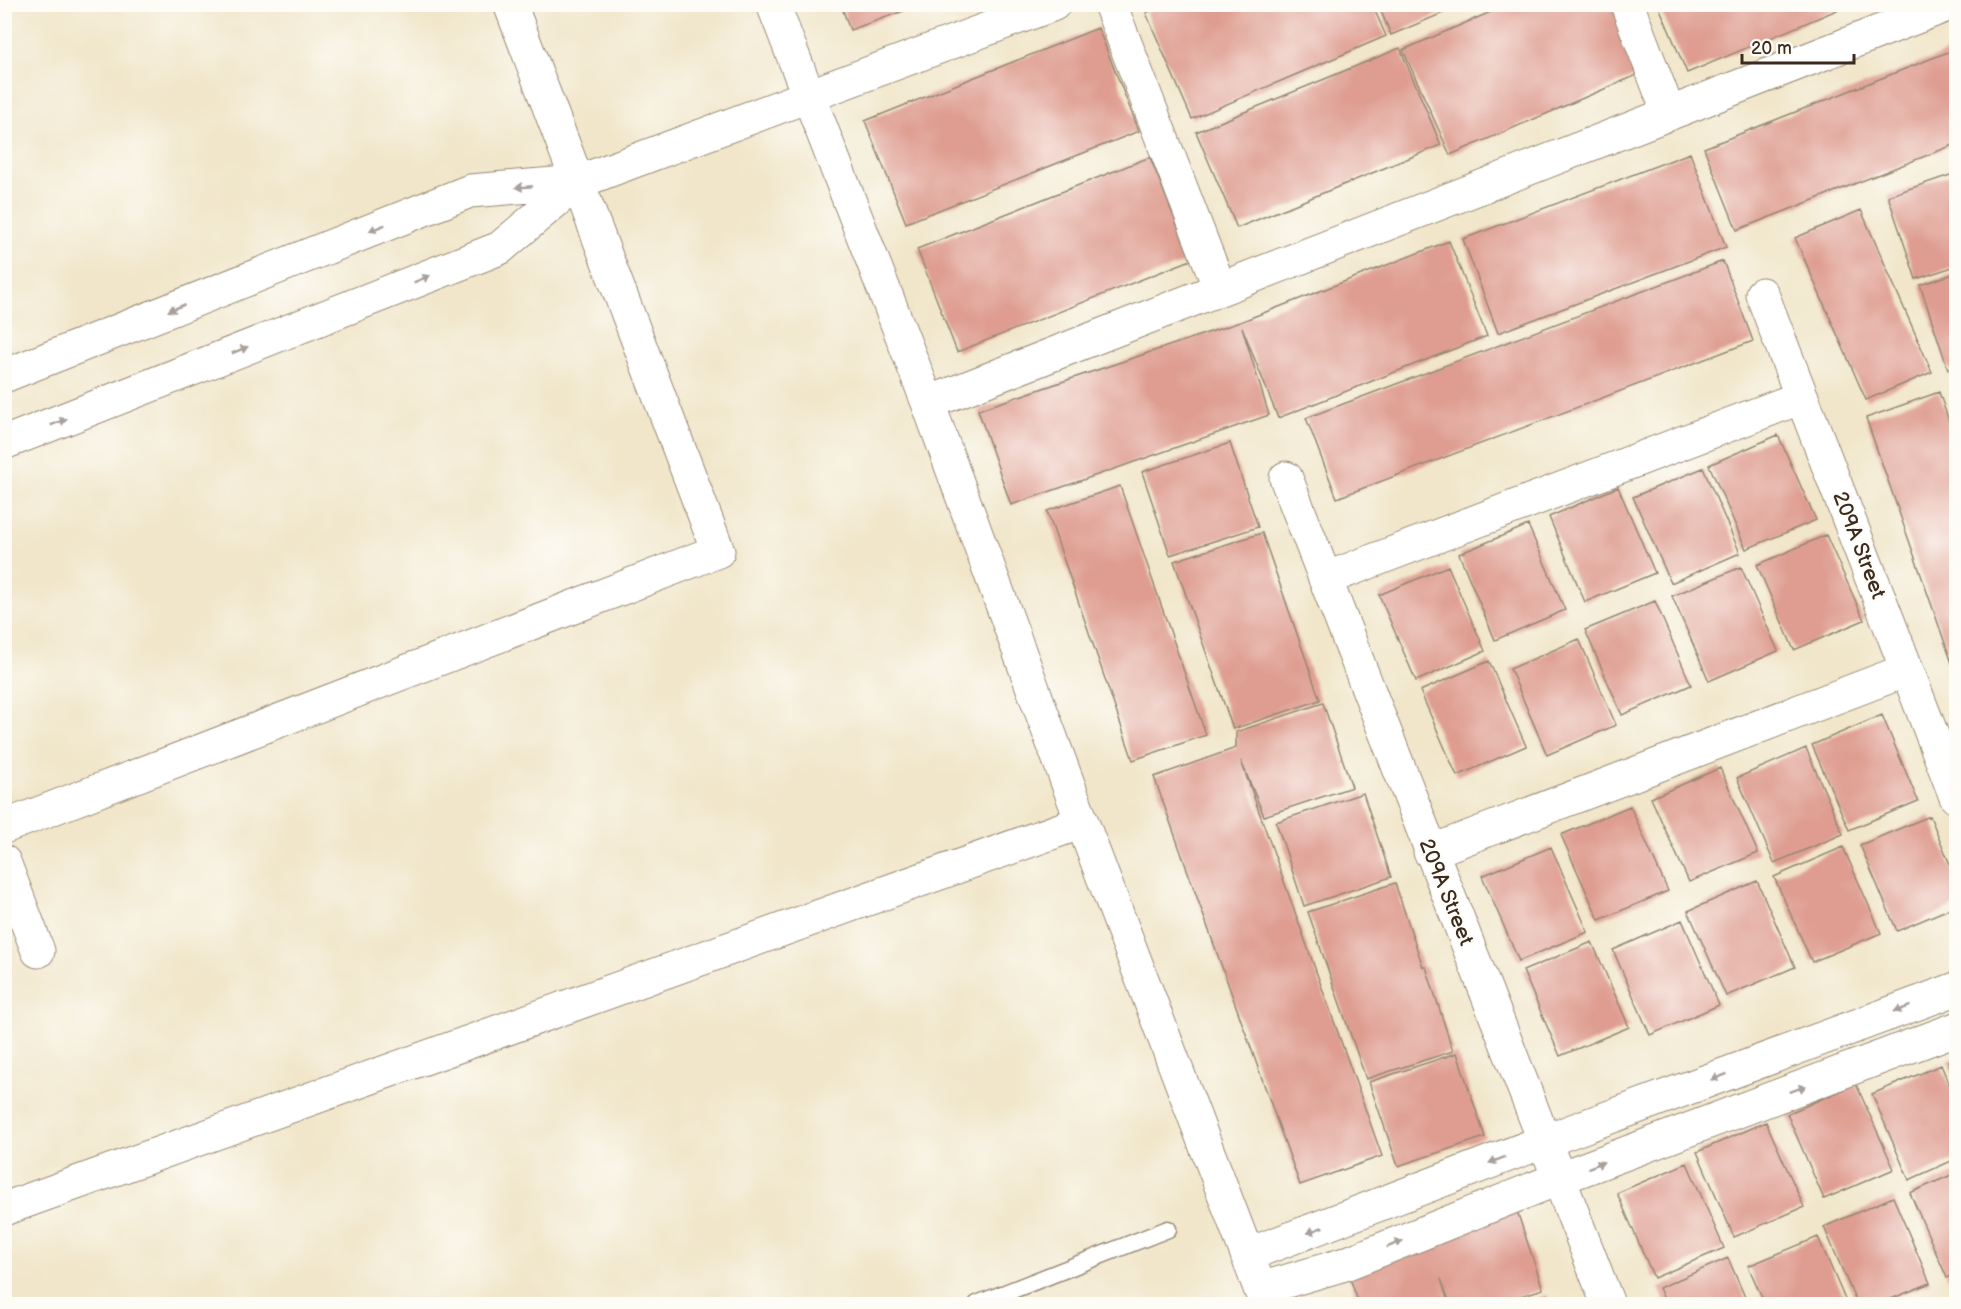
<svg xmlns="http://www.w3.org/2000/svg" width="1961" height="1309" viewBox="0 0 1961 1309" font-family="'Balsamiq Sans',sans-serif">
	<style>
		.building { fill: #df9d91 }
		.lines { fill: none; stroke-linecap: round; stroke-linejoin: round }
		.lane-casing { stroke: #968874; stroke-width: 19 }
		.street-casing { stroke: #968874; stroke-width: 35 }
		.lane { stroke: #fff; stroke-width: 16 }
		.street { stroke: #fff; stroke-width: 33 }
		.oneway { fill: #a79f9a }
		.labels { text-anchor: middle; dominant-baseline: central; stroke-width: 5; stroke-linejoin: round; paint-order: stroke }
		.street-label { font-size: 21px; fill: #3b2a1e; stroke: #fdfcf7 }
	</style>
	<rect width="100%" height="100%" fill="#fdfcf7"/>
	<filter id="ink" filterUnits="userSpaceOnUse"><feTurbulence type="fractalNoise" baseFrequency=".0167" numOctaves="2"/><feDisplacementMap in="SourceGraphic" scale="12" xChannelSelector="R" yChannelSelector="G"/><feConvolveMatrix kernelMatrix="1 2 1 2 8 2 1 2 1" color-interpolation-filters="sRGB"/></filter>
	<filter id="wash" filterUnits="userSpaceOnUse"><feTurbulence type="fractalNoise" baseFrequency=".008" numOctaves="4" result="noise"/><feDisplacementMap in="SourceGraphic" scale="24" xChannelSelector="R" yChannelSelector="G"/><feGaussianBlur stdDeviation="1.35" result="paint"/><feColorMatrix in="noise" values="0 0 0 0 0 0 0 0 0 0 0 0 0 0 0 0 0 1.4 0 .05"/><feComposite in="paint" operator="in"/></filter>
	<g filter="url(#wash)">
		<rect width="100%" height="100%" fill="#f1e6ca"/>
		<g id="blocks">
			<path class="building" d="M1165,4H1372L1386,36L1192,119L1146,13Z
				M1378,4H1462V5L1391,35Z
				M1509,4H1615L1644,72L1450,155L1403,50Z
				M1658,4H1849V5L1687,73Z
				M841,5H920L850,30Z
				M1098,28L1139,131L906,223L865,121Z
				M1400,48L1441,145L1237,228L1196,132Z
				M1953,50L1956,59V144L1737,230L1704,148Z
				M1690,153L1726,247L1498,333L1463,239Z
				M1150,157L1191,260L957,352L917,249Z
				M1956,173V266L1916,279L1888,196Z
				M1861,210L1932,372L1866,400L1795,238Z
				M1449,241L1487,336L1278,418L1242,327L1269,415L1011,505L978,410L1240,322Z
				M1723,261L1753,341L1337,498L1306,418Z
				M1956,273V386L1950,368L1948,369L1920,285Z
				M1939,392L1956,442V665L1953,666L1866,418Z
				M1778,435L1816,520L1746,549L1709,465Z
				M1230,443L1258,527L1170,555L1142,472Z
				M1703,468L1740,553L1671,583L1633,497Z
				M1120,486L1206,735L1133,760L1047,511Z
				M1618,487L1655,573L1585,602L1549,517Z
				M1528,525L1565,610L1495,640L1459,554Z
				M1262,533L1320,700L1233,729L1174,561Z
				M1826,535L1864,620L1794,650L1757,565Z
				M1448,566L1485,651L1416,681L1379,595Z
				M1741,567L1778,651L1709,681L1672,596Z
				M1655,601L1691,685L1622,715L1585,630Z
				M1579,639L1616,725L1547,755L1510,669Z
				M1489,661L1526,746L1457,776L1420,691Z
				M1323,703L1352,787L1264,816L1241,761L1382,1156L1300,1185L1154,777L1236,748V732Z
				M1882,715L1918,801L1849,830L1812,745Z
				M1806,748L1843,834L1774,863L1737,778Z
				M1720,768L1758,853L1689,882L1651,798Z
				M1363,793L1391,877L1304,906L1276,822Z
				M1630,806L1668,891L1599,920L1561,835Z
				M1930,816L1956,879V906L1897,931L1860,845Z
				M1551,847L1588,932L1519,961L1482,876Z
				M1843,847L1881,933L1812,962L1774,877Z
				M1757,881L1795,967L1726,996L1688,911Z
				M1395,883L1423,967H1426L1453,1051L1366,1079L1308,912Z
				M1682,920L1719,1005L1650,1035L1613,950Z
				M1592,942L1629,1027L1560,1056L1523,971Z
				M1457,1053L1485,1137L1398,1166L1369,1082Z
				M1956,1057V1081L1948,1061Z
				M1941,1065L1956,1100V1159L1909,1180L1872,1094Z
				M1856,1084L1894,1169L1824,1199L1787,1114Z
				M1766,1122L1804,1207L1734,1237L1697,1152Z
				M1687,1163L1724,1248L1654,1278L1617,1193Z
				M1956,1173V1274L1947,1278L1910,1193Z
				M1893,1197L1930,1283L1879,1304H1857L1824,1227Z
				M1515,1205L1543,1289L1496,1304H1450L1441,1279L1449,1304H1359L1345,1264Z
				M1818,1237L1847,1304H1765L1748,1266Z
				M1728,1258L1748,1304H1666L1659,1288Z
				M1547,1295L1550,1304H1520Z"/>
		</g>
	</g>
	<g filter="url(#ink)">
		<use href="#blocks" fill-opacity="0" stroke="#968874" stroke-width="1.5"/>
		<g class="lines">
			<g class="lane-casing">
				<path id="lane" d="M977,1304L1168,1229"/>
			</g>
			<g class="street-casing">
				<path id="street" d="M773,4L928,403L1082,822L1266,1304
					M1110,4L1220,289
					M1627,4L1669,114
					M1762,294L1956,797
					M4,376L470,191L578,182L1054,4
					M928,403L1950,4
					M4,443L500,248L578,182
					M1286,478L1608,1304
					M1325,579L1802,397
					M4,827L718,551L510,4
					M1430,852L1907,670
					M4,862L38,951
					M4,1209L1082,822
					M1247,1255L1545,1141L1956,989
					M1260,1289L1345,1264L1560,1178L1956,1029"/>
			</g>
			<use href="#lane" class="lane"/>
			<use href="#street" class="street"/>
		</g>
		<defs><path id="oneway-solid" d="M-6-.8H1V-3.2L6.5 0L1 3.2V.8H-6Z" transform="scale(1.5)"/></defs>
		<g class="oneway">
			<use href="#oneway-solid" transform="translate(524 187) rotate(175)"/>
			<use href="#oneway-solid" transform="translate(377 228) rotate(158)"/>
			<use href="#oneway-solid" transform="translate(422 279) rotate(-22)"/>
			<use href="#oneway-solid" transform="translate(176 308) rotate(158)"/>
			<use href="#oneway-solid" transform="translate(240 350) rotate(-22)"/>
			<use href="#oneway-solid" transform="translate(59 422) rotate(-22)"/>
			<use href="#oneway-solid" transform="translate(1902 1009) rotate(160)"/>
			<use href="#oneway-solid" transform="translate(1719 1077) rotate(160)"/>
			<use href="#oneway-solid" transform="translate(1798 1089) rotate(-21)"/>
			<use href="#oneway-solid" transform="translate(1497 1160) rotate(159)"/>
			<use href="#oneway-solid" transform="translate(1596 1165) rotate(-21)"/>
			<use href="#oneway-solid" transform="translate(1315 1230) rotate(159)"/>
			<use href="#oneway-solid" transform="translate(1395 1244) rotate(-22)"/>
		</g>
	</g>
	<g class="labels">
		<g class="street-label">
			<text transform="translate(1859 545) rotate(69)">209A Street</text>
			<text transform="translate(1446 892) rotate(68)">209A Street</text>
		</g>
	</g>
	<rect width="1961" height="1309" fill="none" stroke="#fdfcf7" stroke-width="24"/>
	<path d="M1742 54v9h112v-9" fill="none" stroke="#3b2a1e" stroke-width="3"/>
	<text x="1751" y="54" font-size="18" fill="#3b2a1e" stroke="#fdfcf7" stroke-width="4.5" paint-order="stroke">20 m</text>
</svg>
